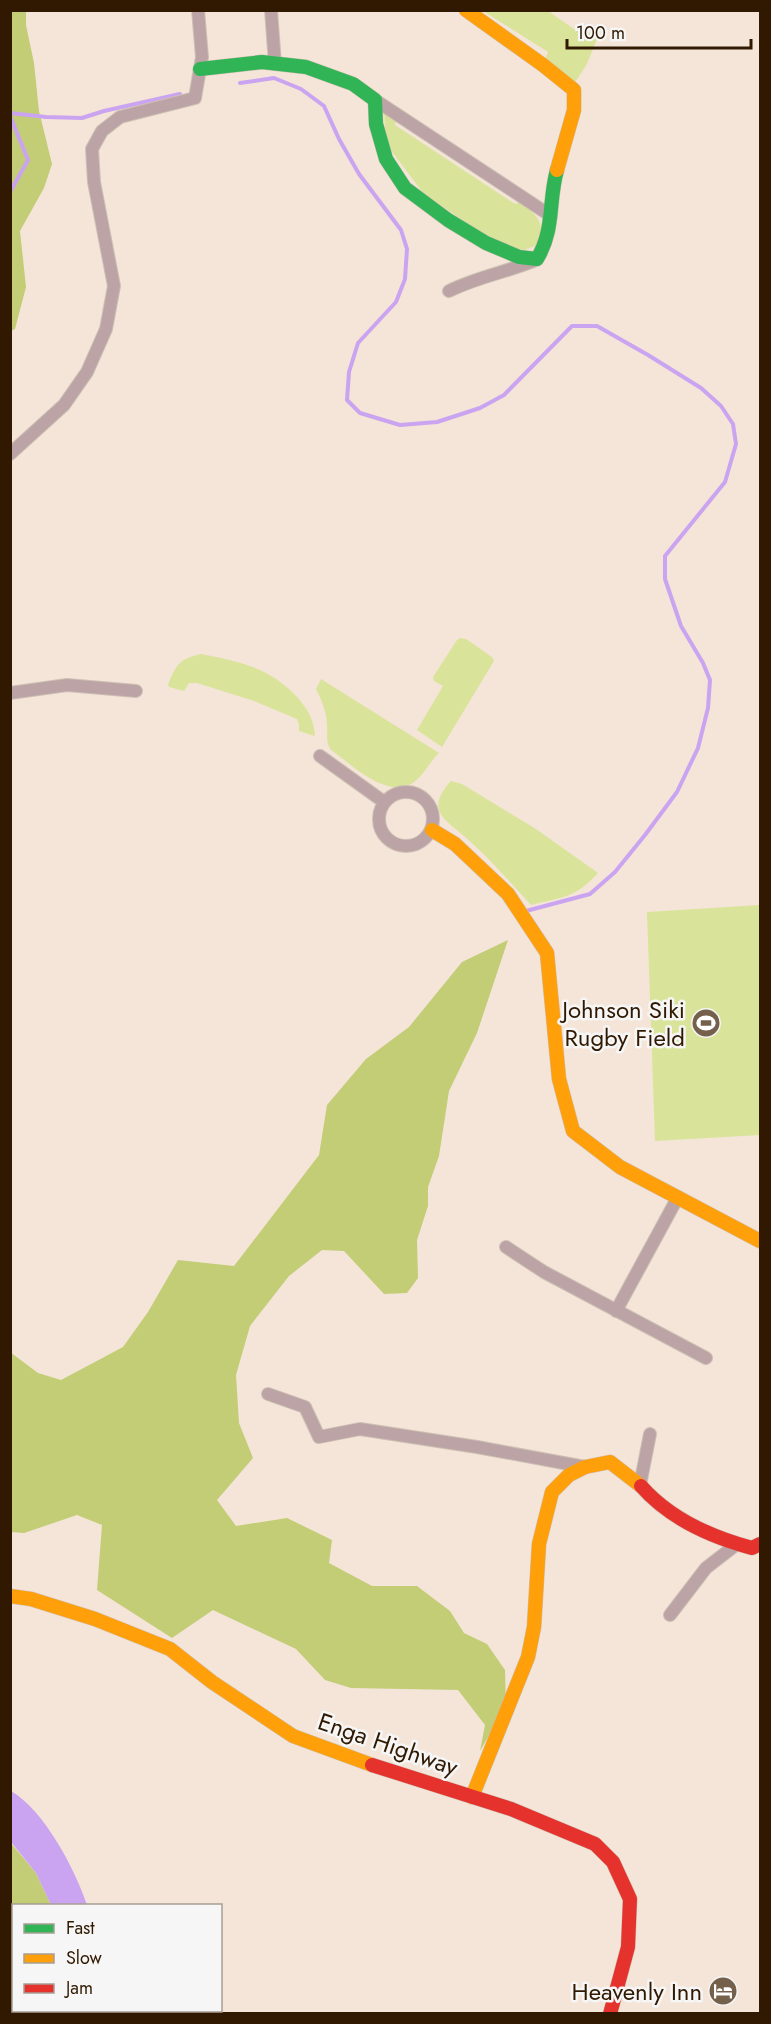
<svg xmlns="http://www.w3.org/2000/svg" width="771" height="2024" viewBox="0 0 771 2024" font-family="Jost,sans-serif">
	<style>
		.green { fill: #d9e49a }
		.forest { fill: #c2cd76 }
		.water { fill: #caa4f0 }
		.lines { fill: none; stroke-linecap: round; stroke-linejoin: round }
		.stream { stroke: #caa4f0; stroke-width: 4 }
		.street-casing { stroke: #cec0b4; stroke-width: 14 }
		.fast-casing { stroke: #cec0b4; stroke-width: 15 }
		.slow-casing { stroke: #cec0b4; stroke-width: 15 }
		.jam-casing { stroke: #cec0b4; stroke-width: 15 }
		.street { stroke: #bca4a6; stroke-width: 12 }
		.fast { stroke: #30b455; stroke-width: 14 }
		.slow { stroke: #ff9f0a; stroke-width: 14 }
		.jam { stroke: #e5322d; stroke-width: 14 }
		.labels { text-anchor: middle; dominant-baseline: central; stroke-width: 5; stroke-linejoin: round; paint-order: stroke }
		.poi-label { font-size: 24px; fill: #311901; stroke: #f6f6f6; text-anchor: end }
		.street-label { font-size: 24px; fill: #311901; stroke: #f6f6f6 }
	</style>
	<rect width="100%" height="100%" fill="#f4e5d8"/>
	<path class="green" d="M483,11H548L577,31L599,34L587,64L574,84L544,62L548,52Z
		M384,108L397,116L395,125L515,204L521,202C538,218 548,222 535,246L524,250L510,247L474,228L423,193L390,149L385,130Z
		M460,638L466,639L492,657L494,661L442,747L417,730L443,686L434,681L433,677L457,640Z
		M201,654C241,662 269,667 298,698C308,710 314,720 315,736L299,731V725L297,719L254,701L197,683H189L184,691L169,687L168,684C177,664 179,659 201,654Z
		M321,679L439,753C430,761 425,774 414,782C388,801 351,764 331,750C325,741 328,736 327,726C327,714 322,700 316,689Z
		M451,781L462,784L536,829L598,873C575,898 563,897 531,905C507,879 486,854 458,831C451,825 442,819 439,810C436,799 444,789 451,781Z
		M760,905V1135L655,1141L647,912Z"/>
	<path class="forest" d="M26,11V25L34,63L39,111L52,164L44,188L20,231L26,287L15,329L11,331L10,11Z
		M508,940L477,1033L449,1091L439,1156L428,1187V1206L417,1240L418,1278L407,1293L384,1294L344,1251L322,1250L289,1276L250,1326L236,1375L239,1423L253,1458L217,1500L236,1526L287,1518L332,1540L329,1563L372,1586H417L450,1611L464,1633L487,1644L505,1670L506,1706L480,1751L485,1725L458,1690L351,1688L325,1680L296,1649L213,1610L172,1638L97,1590L102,1525L77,1515L24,1533L11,1532L10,1352L38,1373L61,1380L123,1347L148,1312L178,1260L234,1266L319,1155L327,1105L366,1059L409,1027L462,962Z
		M10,1842L36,1873L51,1905L14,1906V2010L55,2011L53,2013H11Z"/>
	<path class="water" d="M11,1791C44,1810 75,1869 87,1905H51L36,1873L11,1842Z"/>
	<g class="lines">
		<path class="stream" d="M240,83L274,78L301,89L324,106L339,139L359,174L401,230L407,249L405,279L396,302L358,343L349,372L347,400L360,413L400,425L437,422L480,408L504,395L572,326H597L648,355L701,388L721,406L733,424L736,444L725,482L665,556V579L681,626L703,663L710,680L708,708L698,748L677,792L645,835L615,872L590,894L526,911
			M10,113L46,117L82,118L104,111L180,94
			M10,116L28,160L10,192"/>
		<g class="street-casing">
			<path id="street" d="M271,10L275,64
				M375,100L551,216
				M449,291C477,277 507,272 536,260
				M10,454L64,405L87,372L106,329L114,286L94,182L92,149L102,131L120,117L195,98L202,57L198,10
				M10,693L67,685L136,691
				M320,756L384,802
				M379 819a27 27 0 1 1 54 0a27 27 0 1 1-54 0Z
				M506,1247L544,1272L706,1358
				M616,1311L678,1197
				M268,1394L305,1407L319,1437L360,1429L477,1447L585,1467
				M640,1485L650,1434
				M670,1615L706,1568L737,1544"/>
		</g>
		<g class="fast-casing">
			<path id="fast" d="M200,69L262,62L306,67L353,84L375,100L376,124L386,159L405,188L448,220L486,243L519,257L537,259C555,229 548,202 557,170"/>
		</g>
		<g class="slow-casing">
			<path id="slow" d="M466,10L543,65L574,90V110L557,170
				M432,830L455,844L508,894L547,953L559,1079L573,1131L620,1167L760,1241
				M10,1596L31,1599L95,1619L170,1649L212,1682L293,1736L372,1765
				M472,1797L528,1657L534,1627L539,1544L552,1492L569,1475L585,1467L610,1462L641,1486"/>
		</g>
		<g class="jam-casing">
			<path id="jam" d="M641,1486C669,1518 711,1537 752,1548L760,1544
				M372,1765L511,1809L595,1844L613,1862L630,1899L628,1947L610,2014"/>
		</g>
		<use href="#street" class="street"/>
		<use href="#fast" class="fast"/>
		<use href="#slow" class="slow"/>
		<use href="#jam" class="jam"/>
	</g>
	<defs>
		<g id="stadium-disc" transform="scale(1.5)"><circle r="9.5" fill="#75604c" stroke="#f6f6f6"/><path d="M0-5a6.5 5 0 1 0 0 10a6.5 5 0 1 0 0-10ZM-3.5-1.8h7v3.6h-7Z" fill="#fff"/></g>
		<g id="hotel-disc" transform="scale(1.5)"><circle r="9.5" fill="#75604c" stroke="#f6f6f6"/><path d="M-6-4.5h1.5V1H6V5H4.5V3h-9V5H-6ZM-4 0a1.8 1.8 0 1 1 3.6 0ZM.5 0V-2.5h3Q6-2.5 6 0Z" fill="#fff"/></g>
	</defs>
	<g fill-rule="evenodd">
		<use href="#stadium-disc" x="706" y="1023"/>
		<use href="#hotel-disc" x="723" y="1991"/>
	</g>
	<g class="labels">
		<g class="poi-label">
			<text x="685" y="1009">Johnson Siki<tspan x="685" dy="28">Rugby Field</tspan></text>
			<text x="702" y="1991">Heavenly Inn</text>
		</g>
		<g class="street-label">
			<text transform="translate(388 1744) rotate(19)">Enga Highway</text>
		</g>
	</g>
	<rect width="771" height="2024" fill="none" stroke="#311901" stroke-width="24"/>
	<rect x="12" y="1904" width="210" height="108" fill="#f6f6f6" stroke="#a79e94" stroke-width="1.5"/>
	<rect x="24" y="1924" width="30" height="9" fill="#30b455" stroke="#a79e94" stroke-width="1.5"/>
	<text x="66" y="1934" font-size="18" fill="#311901">Fast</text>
	<rect x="24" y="1954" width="30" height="9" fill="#ff9f0a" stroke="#a79e94" stroke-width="1.5"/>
	<text x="66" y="1964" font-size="18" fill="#311901">Slow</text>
	<rect x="24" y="1984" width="30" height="9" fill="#e5322d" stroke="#a79e94" stroke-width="1.5"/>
	<text x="66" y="1994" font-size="18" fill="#311901">Jam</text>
	<path d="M567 39v9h184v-9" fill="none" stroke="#311901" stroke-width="3"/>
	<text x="576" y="39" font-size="18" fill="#311901" stroke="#f6f6f6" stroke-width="4.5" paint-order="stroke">100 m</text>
</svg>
